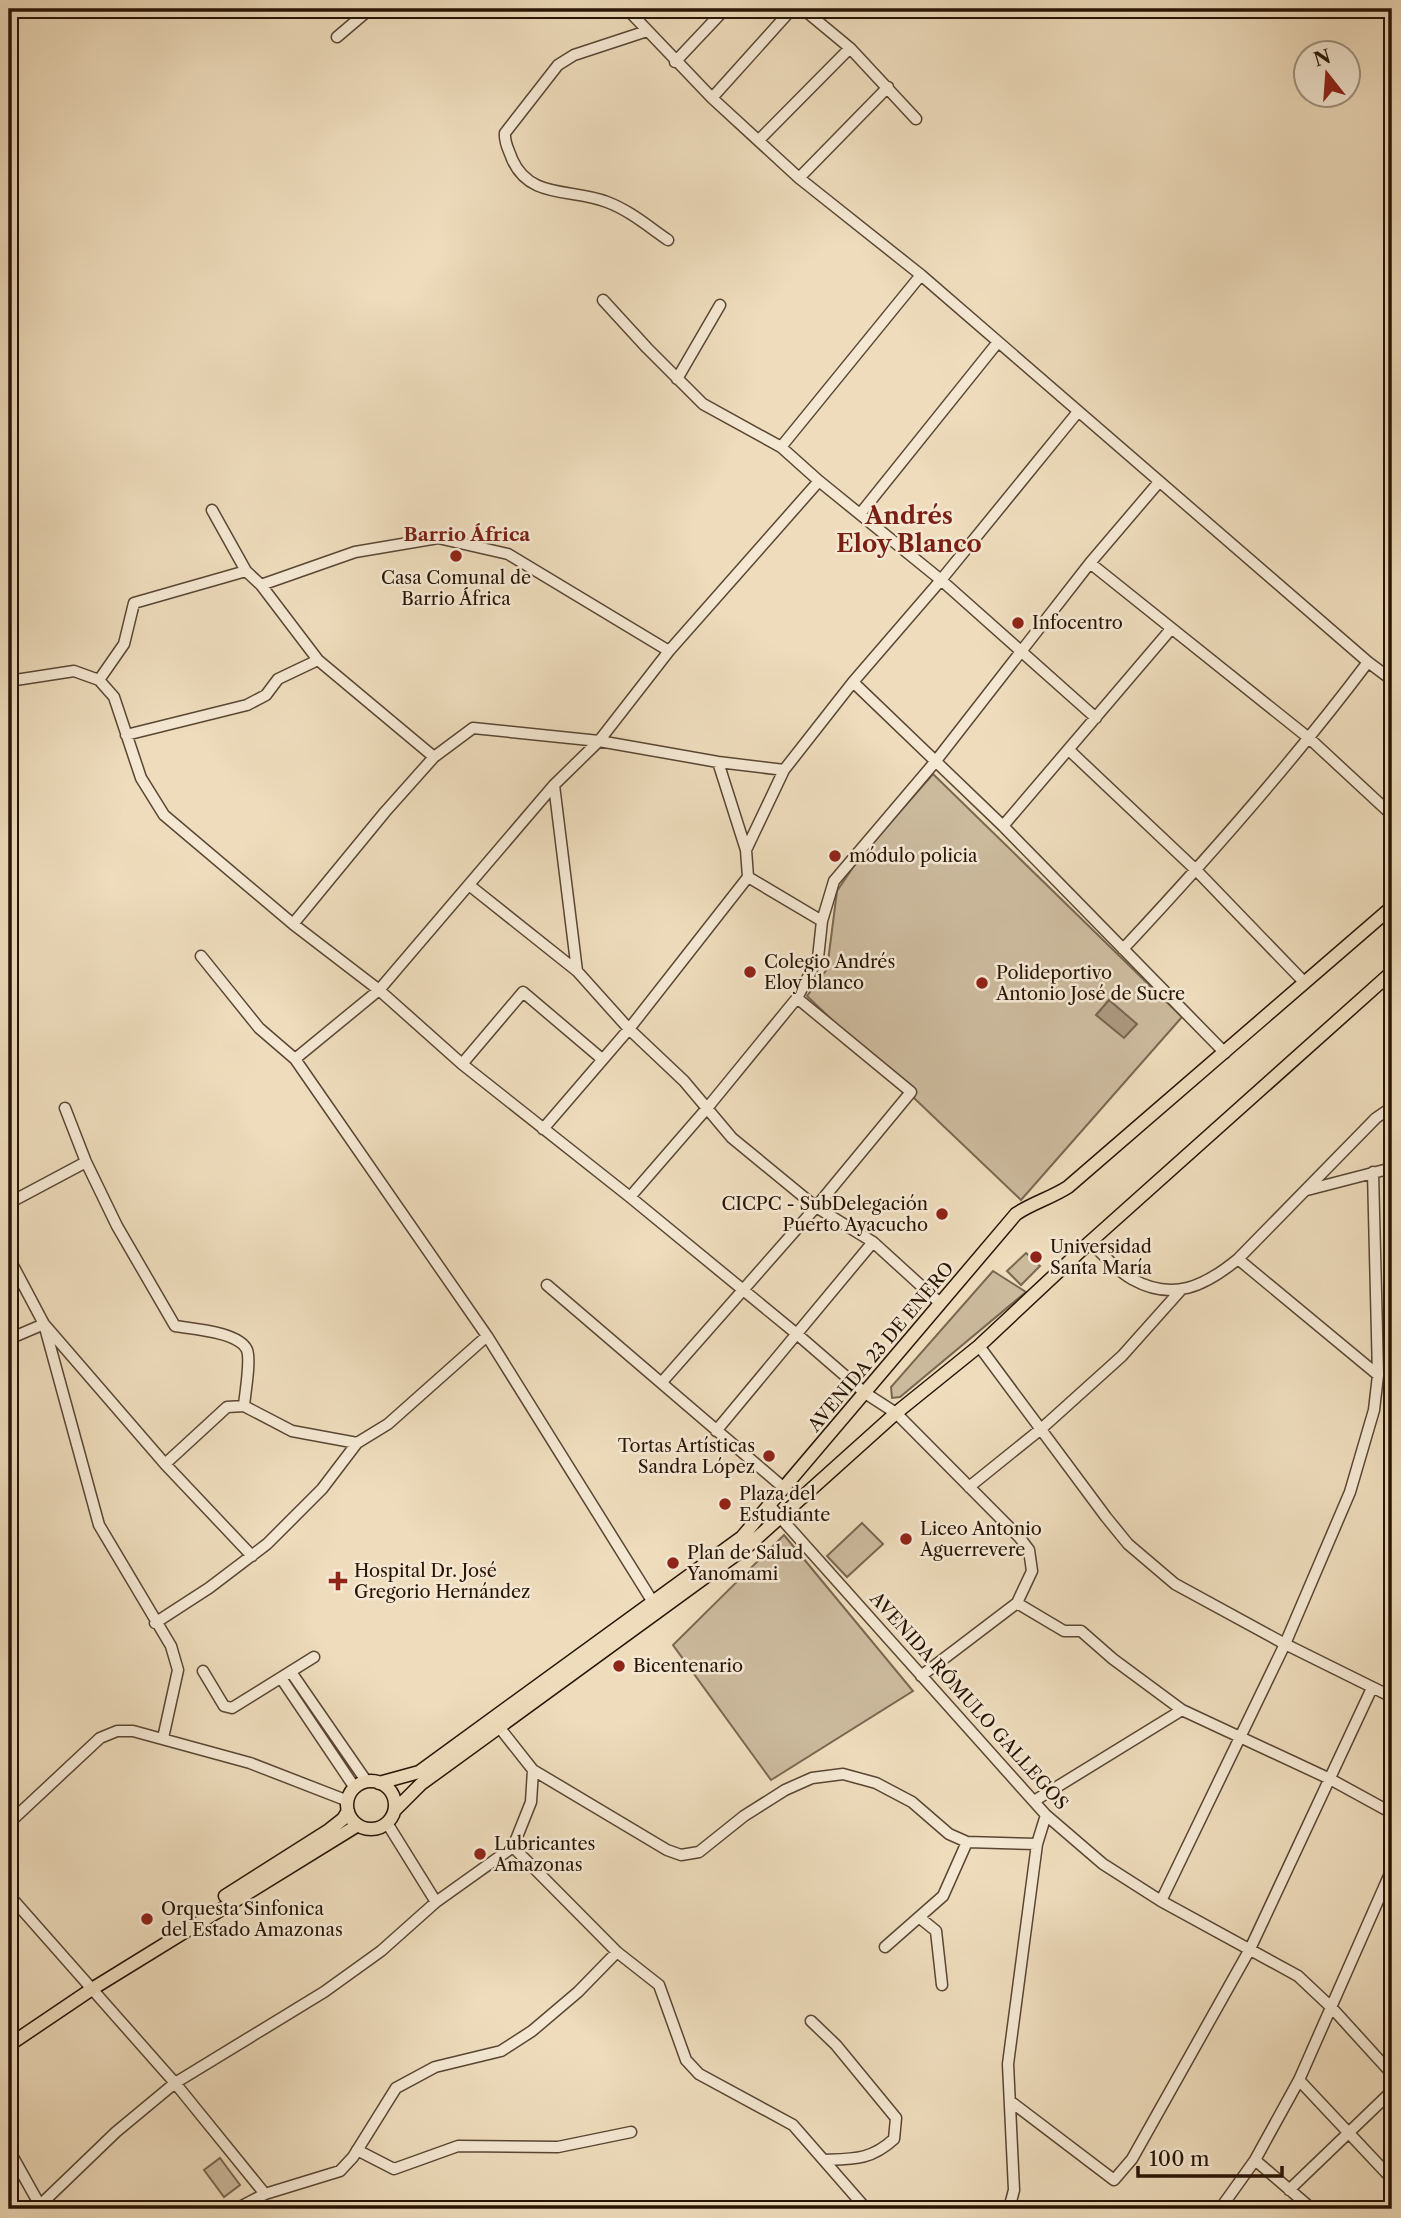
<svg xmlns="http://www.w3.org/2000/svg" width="1401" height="2218" viewBox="0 0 1401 2218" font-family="'Libre Caslon Text',serif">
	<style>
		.green { fill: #ccba9d; stroke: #7a6751; stroke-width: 2 }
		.water { fill: #ab987e; stroke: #77634e; stroke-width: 2 }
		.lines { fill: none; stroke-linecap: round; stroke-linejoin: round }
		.minor-casing { stroke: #5a4633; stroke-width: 13 }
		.major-casing { stroke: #281405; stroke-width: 15 }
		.minor { stroke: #f4e8d3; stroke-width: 10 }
		.major { stroke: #eedcbc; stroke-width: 12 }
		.poi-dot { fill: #8f2418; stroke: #f4e8d3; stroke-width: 2.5 }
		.labels { text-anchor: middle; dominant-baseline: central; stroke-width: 5; stroke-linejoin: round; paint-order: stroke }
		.poi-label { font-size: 18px; fill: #281405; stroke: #f4e8d3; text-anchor: start }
		.street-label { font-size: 18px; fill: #281405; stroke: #f4e8d3 }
		.neighbourhood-label { font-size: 19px; font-weight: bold; fill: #7a1f14; stroke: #f4e8d3 }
		.district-label { font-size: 24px; font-weight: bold; fill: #7a1f14; stroke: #f4e8d3 }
	</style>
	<rect width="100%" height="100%" fill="#eedcbc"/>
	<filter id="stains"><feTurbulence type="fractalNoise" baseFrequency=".00286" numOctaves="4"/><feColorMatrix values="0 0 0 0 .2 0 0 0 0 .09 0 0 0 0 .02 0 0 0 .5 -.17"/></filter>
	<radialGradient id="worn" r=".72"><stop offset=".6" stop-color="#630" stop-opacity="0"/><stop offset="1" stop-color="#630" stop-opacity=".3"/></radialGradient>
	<path class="green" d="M933,774L1182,1017L1021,1200L807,996L827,969L837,891L860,857Z
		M1026,1253L1040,1266L1021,1285L1007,1271Z
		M993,1271L1026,1292L900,1397L892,1398L891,1387Z
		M862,1523L883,1544L847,1577L827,1556Z
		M784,1535L913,1691L771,1780L673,1645Z
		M220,2158L240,2185L224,2197L204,2170Z"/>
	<path class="water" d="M1109,1000L1137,1024L1124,1038L1096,1015Z"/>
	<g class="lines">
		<g class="minor-casing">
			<path id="minor" d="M627,9L712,98L799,178L921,275L1368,662L1392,680
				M803,9L850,48L916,119
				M647,31L574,55L558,65L505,133C504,143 509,150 512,159C530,200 572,188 607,202C629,210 649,227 668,240
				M337,37L370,9
				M675,62L725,9
				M712,98L792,9
				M759,140L850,48
				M799,178L888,87
				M603,300L647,348L703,404L781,447L819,481L941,580L1096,718
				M677,379L720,305
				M781,447L921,275
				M212,510L246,571L261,585L318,660L434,757
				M860,514L998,342
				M1090,563L1310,739L1392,815
				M261,585L355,552L438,538L508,554L669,651
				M99,680L124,644L134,603L246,571
				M9,681L74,671L99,680L114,697L141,778L164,815L293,924L379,990L462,1064L630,1197L798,1335L865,1393L896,1413L1020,1538L1029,1550L1032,1571L1017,1603L921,1676
				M853,682L1003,826L1225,1053
				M126,735L247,705L266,695L278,679L318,660
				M1070,751L1197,871L1305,983
				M554,785L577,971
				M1003,826L1171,629
				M746,850L784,770L853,682L941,580L1077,413
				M748,877L822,921
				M469,885L577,971L629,1029L684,1081L732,1138L816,1207L873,1242L940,1303
				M293,924L385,812L434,757L473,728L599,741L718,762L784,770
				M1123,949C1209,857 1292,763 1368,662
				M201,956L259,1028L295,1059L487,1336L656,1607
				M295,1059L379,990L554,785L599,741L669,651L819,481
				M462,1064L523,992L602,1059
				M65,1108L86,1162L117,1226L175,1326C193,1329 239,1332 247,1350C251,1361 245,1393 244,1406
				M543,1129L629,1029L748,877L746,850L718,762
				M1307,1190L1392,1168
				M630,1197L708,1107L797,998L818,958L822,921L834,881L935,762L1090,563L1159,482
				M9,1203L86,1162
				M1090,1242C1103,1254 1117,1271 1132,1279C1173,1302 1205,1286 1238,1259L1376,1118L1392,1107
				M9,1258L44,1324L99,1525L171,1646L178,1670L163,1738
				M1238,1259L1378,1375
				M547,1285L784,1488
				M9,1339L44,1324L165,1464L252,1556
				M979,1346L1106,1517L1128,1544L1175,1584L1285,1644L1392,1697
				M662,1382L816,1207L911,1092L797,998
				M716,1431L873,1242
				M165,1464L227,1407L244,1406L292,1431L357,1443
				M969,1487L1041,1429L1122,1356L1180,1291
				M770,1506L1046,1815L1103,1864L1161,1901L1298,1976L1332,2008L1392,2074
				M1017,1603L1064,1631H1081L1113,1659L1182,1710L1330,1779L1392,1813
				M155,1623L209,1588L267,1544L322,1489L357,1443L388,1424L487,1336
				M203,1671L224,1706L232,1708L314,1657
				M291,1672L367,1782
				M281,1678L355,1788
				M499,1727L533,1770L667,1850L681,1855L699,1852L744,1816L785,1790L812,1778L843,1774L876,1783L912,1802L949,1834L967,1842L1037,1844
				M1034,1801L1182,1710
				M9,1823L100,1738L117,1731H133L250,1763L348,1801
				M387,1823L436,1902
				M513,1847L617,1952L659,1985L686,2060L699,2074L793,2125L862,2204L864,2209
				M9,1895L175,2083L265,2194
				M1161,1901L1285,1644L1350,1492L1374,1410L1378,1375L1373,1172
				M920,1918L936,1931L942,1985
				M885,1947L943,1896L967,1842
				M811,2021L836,2045L896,2118L894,2139C871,2160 854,2159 824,2160
				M1299,2080L1392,2179
				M1010,2101L1114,2180L1132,2159L1250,1949L1372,1688
				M9,2150L42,2209
				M357,2150L394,2169L458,2146L558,2147L631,2132
				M1255,2160L1312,2209
				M1289,2190L1392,2091
				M36,2209L116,2132L175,2083L324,1992L381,1951L436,1902L513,1847L531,1802L533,1770
				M236,2209L265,2194L340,2171L353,2157L396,2088L435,2067L501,2051L532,2031L578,1992L617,1952
				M1009,2209L1014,2190L1008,2064L1037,1844L1046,1815
				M1220,2209L1255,2160L1299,2080L1392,1869"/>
		</g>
		<g class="major-casing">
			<path id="major" d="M347 1805a24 24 0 1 1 48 0a24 24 0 1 1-48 0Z
				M379,1783L419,1772L742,1537L1016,1214C1032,1203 1051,1198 1068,1187L1392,907
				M395,1810L421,1784L748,1546L896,1413L979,1346L1090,1242L1392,972
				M225,1896L329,1830L343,1819L348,1811
				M9,2045L92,1989L358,1825"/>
		</g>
		<use href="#minor" class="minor"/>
		<use href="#major" class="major"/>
	</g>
	<g class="poi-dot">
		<circle cx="456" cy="556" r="7"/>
		<circle cx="1018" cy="623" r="7"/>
		<circle cx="835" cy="856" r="7"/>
		<circle cx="750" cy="972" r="7"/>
		<circle cx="982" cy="983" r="7"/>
		<circle cx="942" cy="1214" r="7"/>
		<circle cx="1036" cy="1257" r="7"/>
		<circle cx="769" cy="1456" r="7"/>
		<circle cx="725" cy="1504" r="7"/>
		<circle cx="906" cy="1539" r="7"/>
		<circle cx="673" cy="1563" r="7"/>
		<path d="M334.5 1570.5h7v7h7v7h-7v7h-7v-7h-7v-7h7z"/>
		<circle cx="619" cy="1666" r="7"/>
		<circle cx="480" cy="1854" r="7"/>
		<circle cx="147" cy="1919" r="7"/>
	</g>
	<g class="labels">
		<g class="poi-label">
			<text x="456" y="578" text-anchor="middle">Casa Comunal de<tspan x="456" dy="21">Barrio África</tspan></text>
			<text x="1032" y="623">Infocentro</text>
			<text x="849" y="856">módulo policia</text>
			<text x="764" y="962">Colegio Andrés<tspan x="764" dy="21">Eloy blanco</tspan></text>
			<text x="996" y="973">Polideportivo<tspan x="996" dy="21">Antonio José de Sucre</tspan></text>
			<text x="928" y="1204" text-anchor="end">CICPC - SubDelegación<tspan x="928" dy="21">Puerto Ayacucho</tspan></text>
			<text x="1050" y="1247">Universidad<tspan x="1050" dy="21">Santa María</tspan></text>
			<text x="755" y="1446" text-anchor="end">Tortas Artísticas<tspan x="755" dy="21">Sandra López</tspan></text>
			<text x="739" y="1494">Plaza del<tspan x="739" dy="21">Estudiante</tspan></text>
			<text x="920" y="1529">Liceo Antonio<tspan x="920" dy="21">Aguerrevere</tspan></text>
			<text x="687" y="1553">Plan de Salud<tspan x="687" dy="21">Yanomami</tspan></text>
			<text x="354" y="1571">Hospital Dr. José<tspan x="354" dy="21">Gregorio Hernández</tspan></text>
			<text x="633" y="1666">Bicentenario</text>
			<text x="494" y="1844">Lubricantes<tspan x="494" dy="21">Amazonas</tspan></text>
			<text x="161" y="1909">Orquesta Sinfonica<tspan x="161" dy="21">del Estado Amazonas</tspan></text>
		</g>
		<g class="street-label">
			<text transform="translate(881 1347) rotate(-50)">AVENIDA 23 DE ENERO</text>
			<text transform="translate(969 1701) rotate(48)">AVENIDA RÓMULO GALLEGOS</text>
		</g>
		<g class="neighbourhood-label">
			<text x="467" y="534">Barrio África</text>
		</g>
		<g class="district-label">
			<text x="909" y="515">Andrés<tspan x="909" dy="28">Eloy Blanco</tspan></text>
		</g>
	</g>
	<rect width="1401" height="2218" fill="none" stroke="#eedcbc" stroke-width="35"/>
	<rect x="10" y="10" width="1380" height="2197" fill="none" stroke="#281405" stroke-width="3.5"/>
	<rect x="18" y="18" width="1366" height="2183" fill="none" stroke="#281405" stroke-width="2"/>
	<g transform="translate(1327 74) rotate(343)"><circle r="33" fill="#f4e8d3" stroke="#a29381" stroke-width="2"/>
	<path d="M0-5L12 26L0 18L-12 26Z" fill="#8f2418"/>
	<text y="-10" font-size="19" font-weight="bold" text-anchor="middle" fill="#281405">N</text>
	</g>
	<path d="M1138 2166v10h144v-10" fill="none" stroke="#281405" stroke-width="3.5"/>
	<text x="1149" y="2166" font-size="21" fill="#281405" stroke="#f4e8d3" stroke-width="5" paint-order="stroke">100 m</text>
	<rect width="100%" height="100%" filter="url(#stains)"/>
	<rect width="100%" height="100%" fill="url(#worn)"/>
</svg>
